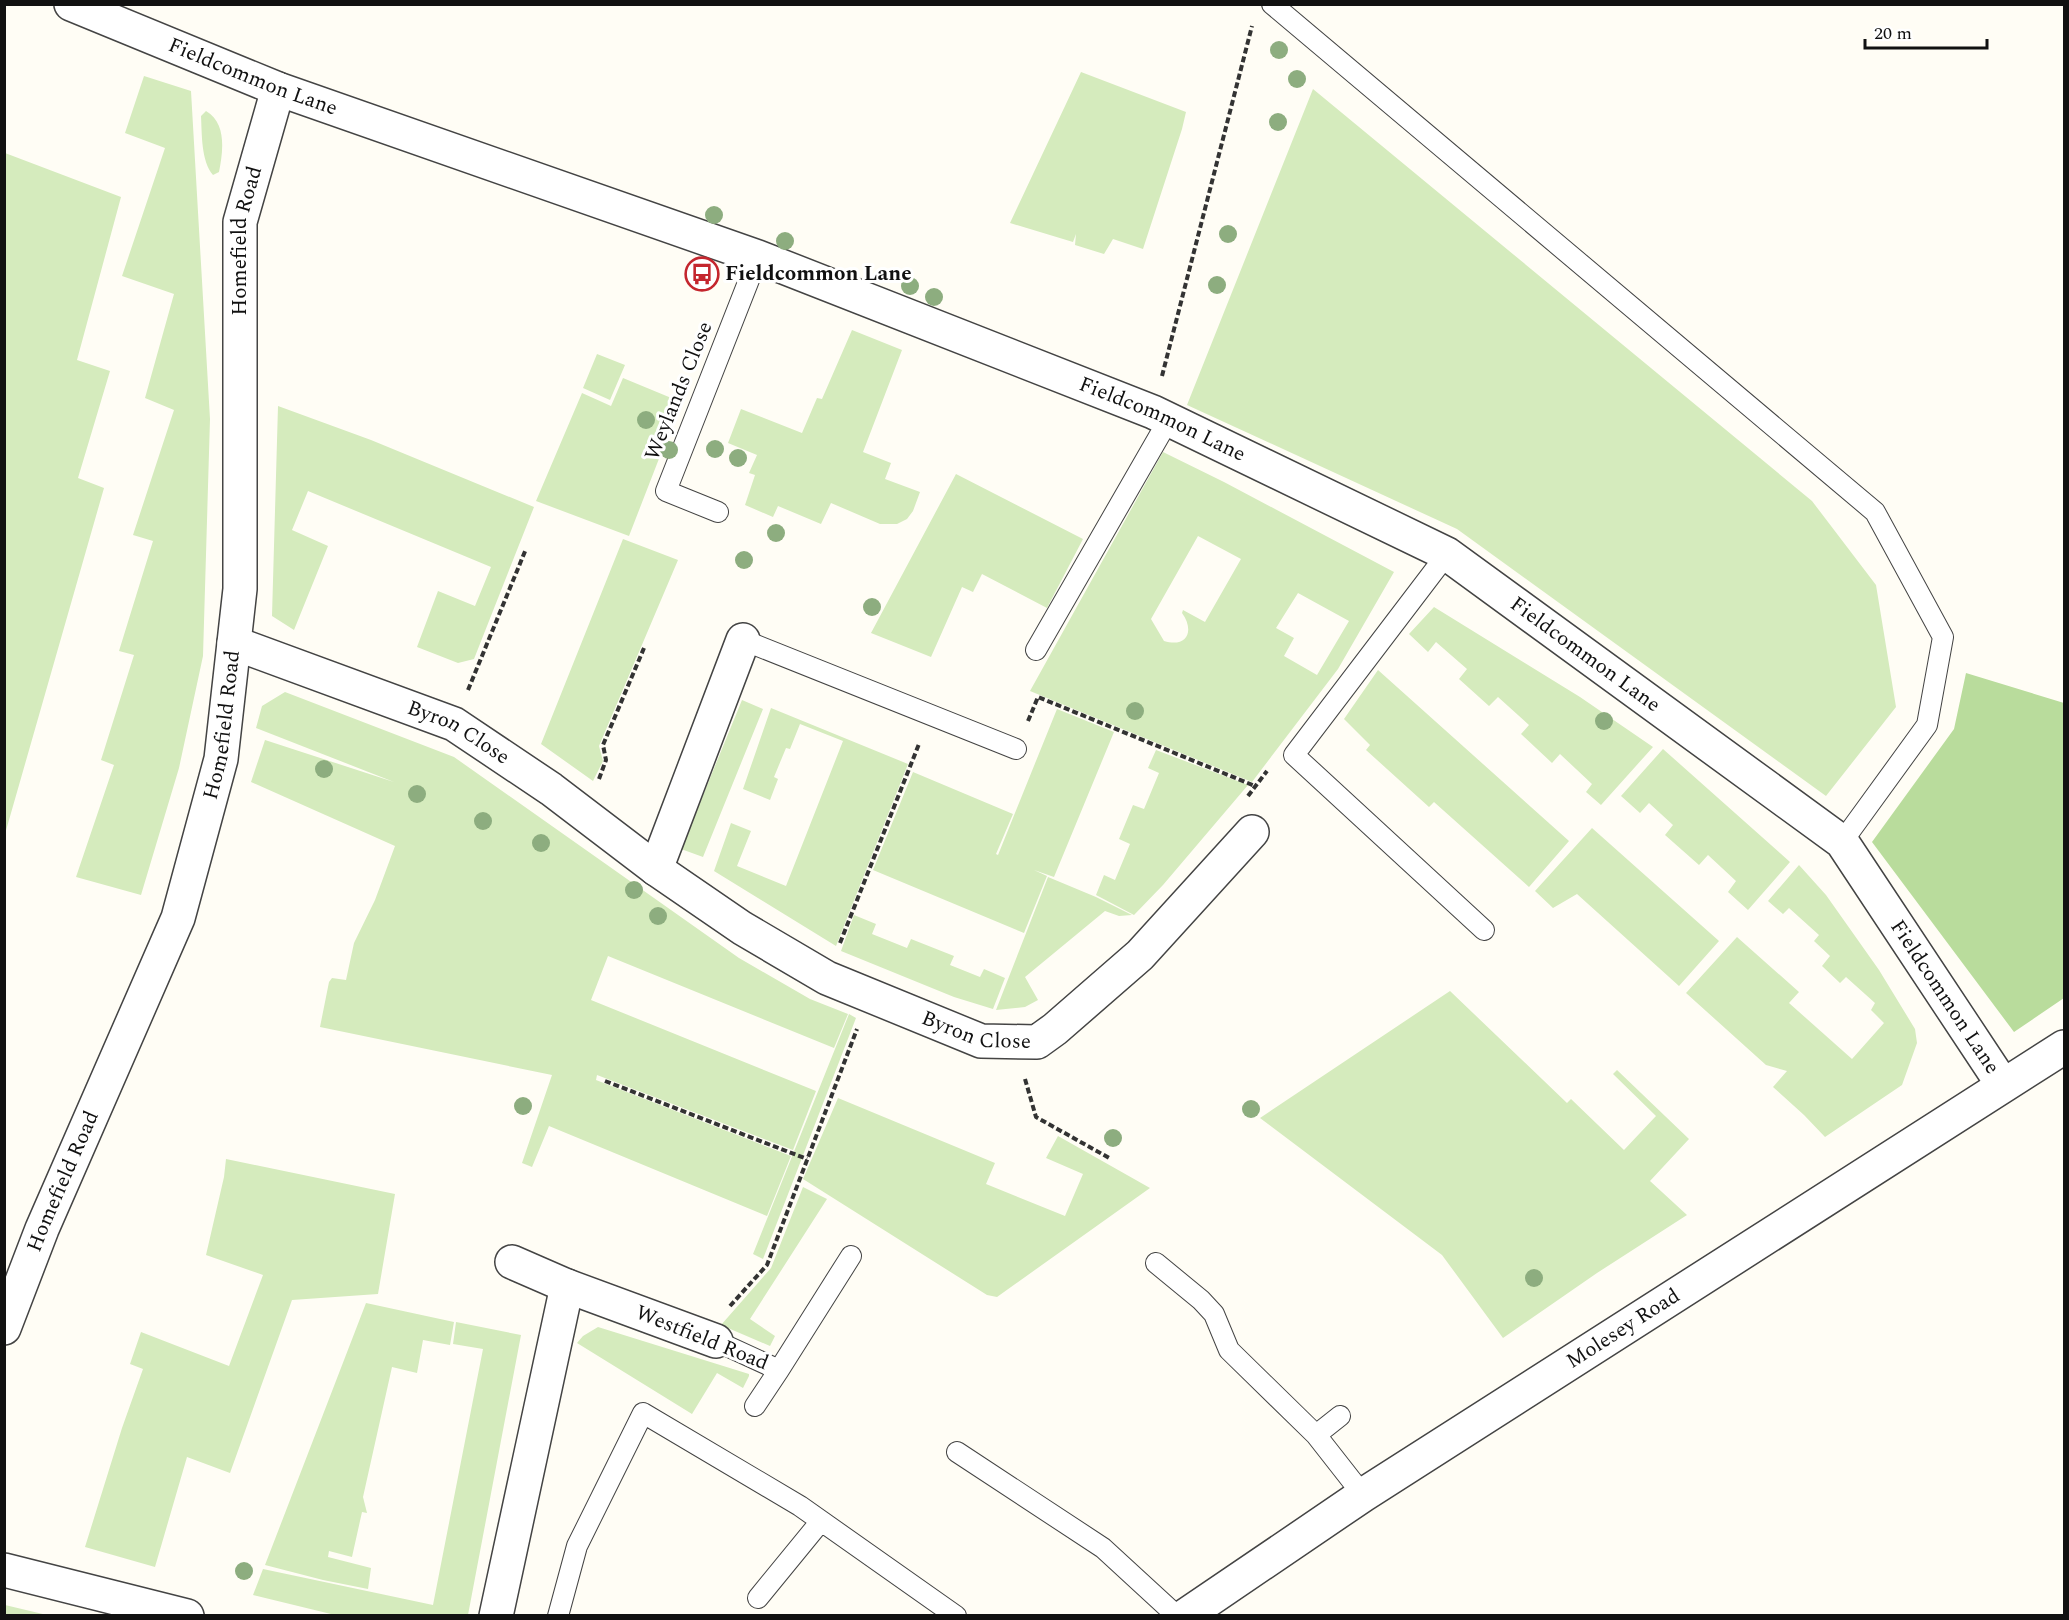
<svg xmlns="http://www.w3.org/2000/svg" width="2069" height="1620" viewBox="0 0 2069 1620" font-family="Spectral,serif">
	<style>
		.green { fill: #d5ebbd; fill-rule: evenodd }
		.forest { fill: #b9dc9c }
		.lines { fill: none; stroke-linecap: round; stroke-linejoin: round }
		.service-casing { stroke: #444; stroke-width: 22 }
		.minor-casing { stroke: #444; stroke-width: 36 }
		.tertiary-casing { stroke: #444; stroke-width: 36 }
		.path { stroke: #333; stroke-width: 4; stroke-dasharray: 6 3; stroke-linecap: butt }
		.service { stroke: #fff; stroke-width: 20 }
		.minor { stroke: #fff; stroke-width: 33 }
		.tertiary { stroke: #fff; stroke-width: 33 }
		.tree { fill: #8dad7f }
		.labels { text-anchor: middle; dominant-baseline: central; stroke-width: 6; stroke-linejoin: round; paint-order: stroke }
		.street-label { font-size: 21px; fill: #111; stroke: #fff }
		.poi-label { font-size: 21px; font-weight: bold; fill: #111; stroke: #fff; text-anchor: start }
	</style>
	<rect width="100%" height="100%" fill="#fffdf5"/>
	<path class="green" d="M1081,72L1186,112L1182,129L1143,249L1113,239L1104,254L1075,245L1076,234L1073,242L1010,223Z
		M144,76L191,91L210,419L203,656L179,768L141,895L76,877L114,765L101,760L134,655L119,651L153,541L133,535L174,410L145,398L174,294L122,276L165,148L125,133Z
		M1313,89L1812,501L1876,585L1896,707L1826,796L1457,529L1187,405Z
		M206,111C227,123 223,152 219,172L213,175C201,161 202,134 201,116Z
		M5,153L121,197L77,360L110,371L78,478L104,488L5,834Z
		M852,330L902,350L863,452L891,463L885,479L920,492L913,511L907,519L897,524H880L831,503L821,524L778,506L773,517L745,505L755,475L749,473L757,455L728,443L741,409L802,433L817,398L822,399Z
		M597,354L625,365L610,400L583,388Z
		M623,378L681,402L629,536L536,501L582,393L611,406Z
		M278,406L371,440L534,507L474,659L458,663L417,647L438,591L475,606L491,567L308,491L292,530L328,546L294,630L272,616Z
		M1163,452L1224,482L1394,572L1338,669L1252,782L1030,691ZM1198,536L1241,559L1205,622L1183,610L1182,613C1195,631 1187,648 1164,641L1151,619ZM1298,593L1349,621L1317,675L1284,656L1294,638L1276,628Z
		M956,474L1083,539L1047,608L982,574L973,592L962,587L931,657L871,633Z
		M623,539L678,560L599,746L603,761L593,781L541,744Z
		M1434,607L1580,697L1653,747L1601,805L1586,792L1592,784L1560,754L1552,763L1521,734L1529,725L1498,697L1489,706L1459,679L1467,669L1436,642L1428,652L1409,634Z
		M1378,670L1569,841L1529,887L1434,802L1429,807L1366,750L1370,745L1344,719Z
		M285,692L454,757L739,958L810,999L848,1014L834,1048L608,956L591,1000L816,1091L793,1150L597,1075L596,1080L791,1156L767,1216L549,1126L532,1167L522,1163L552,1075L320,1027L329,982L332,978L346,980L354,943L375,900L395,846L251,782L265,740L394,782L256,728L262,706Z
		M742,700L763,709L703,857L681,849Z
		M771,708L908,764L836,946L714,871L731,823L751,831L737,866L786,886L843,741L800,724L790,749L786,748L774,777L778,779L770,800L743,789Z
		M1057,709L1114,732L1054,877L1034,870L1047,876L1024,933L873,870L913,772L1013,814L996,854L998,855Z
		M1663,749L1790,862L1748,910L1728,892L1736,881L1708,855L1699,865L1665,835L1673,825L1649,803L1640,813L1621,796Z
		M1156,750L1248,785L1163,885L1134,915L1096,895L1104,875L1115,880L1130,844L1119,839L1133,805L1144,809L1159,773L1148,768Z
		M1592,828L1719,941L1679,986L1577,894L1553,908L1535,891Z
		M1799,865L1826,895L1879,970L1915,1029L1917,1043L1902,1085L1825,1137L1804,1115L1773,1087L1787,1071L1766,1065L1686,993L1737,937L1799,992L1789,1003L1852,1059L1884,1023L1871,1010L1875,1003L1846,977L1840,983L1822,966L1830,956L1814,941L1819,935L1789,908L1783,914L1768,901Z
		M1048,877L1096,897L1132,915L1119,916L1105,911L1025,977L1038,1000L1025,1007L996,1010Z
		M854,915L876,924L872,934L907,948L911,939L954,956L950,965L980,977L984,969L1005,978L993,1009L954,997L841,951Z
		M1450,991L1567,1103L1571,1099L1624,1150L1656,1116L1613,1074L1617,1070L1689,1139L1650,1181L1687,1215L1597,1273L1503,1338L1442,1255L1260,1118Z
		M849,1014L856,1018L763,1259L753,1254Z
		M838,1098L995,1163L986,1184L1065,1216L1083,1174L1046,1158L1058,1136L1150,1188L997,1297L987,1295L803,1179Z
		M226,1159L395,1194L378,1294L292,1300L230,1473L187,1457L155,1567L85,1547L122,1428L143,1369L130,1364L141,1332L229,1366L263,1275L206,1255L224,1177Z
		M803,1187L827,1199L750,1319L775,1336L770,1346L721,1325L771,1268Z
		M366,1303L454,1322L450,1345L423,1340L417,1373L392,1367L363,1497L367,1513L362,1512L352,1557L329,1551L328,1557L371,1568L368,1589L323,1580L265,1565Z
		M456,1322L521,1335L468,1615H335L253,1595L263,1569L433,1605L483,1349L453,1344Z
		M598,1327L749,1374V1376L743,1388L717,1373L692,1414L577,1343L583,1336Z
		M4,1605H5L47,1615H5Z"/>
	<path class="forest" d="M1966,673L2064,703V998L2014,1032L1872,842L1954,729Z"/>
	<g class="lines">
		<g class="service-casing">
			<path id="service" d="M1272,4L1875,512L1943,637L1927,725L1842,842
				M718,512L666,491L758,257
				M1447,554L1294,755L1484,930
				M743,640L1016,749
				M1036,650L1169,419
				M1156,1263L1201,1300L1214,1314L1229,1350L1316,1435L1363,1495
				M716,1341L779,1370L851,1256
				M755,1406L779,1370
				M1316,1435L1340,1416
				M957,1452L1103,1548L1177,1616
				M758,1598L821,1521
				M558,1616L577,1546L643,1413L800,1506L956,1616"/>
		</g>
		<g class="minor-casing">
			<g id="minor">
				<path id="s1" d="M71,4L278,89L758,257L1153,412L1447,554L1842,842L2003,1085"/>
				<path id="s2" d="M234,643L454,724L551,789L656,869L742,928L827,978L981,1041L1037,1042L1055,1029L1140,955L1252,832"/>
				<path d="M656,869L743,640"/>
				<path d="M567,1286L716,1341"/>
				<path id="s3" d="M4,1328L42,1229L178,918L221,759L240,589V222L278,89"/>
				<path d="M4,1570L187,1616"/>
				<path d="M496,1616L567,1286L512,1262"/>
			</g>
		</g>
		<g class="tertiary-casing">
			<g id="tertiary">
				<path id="s4" d="M1185,1616L1363,1495L2064,1047"/>
			</g>
		</g>
		<path class="path" d="M1162,376L1252,26
			M468,690L526,549
			M1028,721L1038,697L1255,786
			M599,779L606,760L603,745L644,648
			M1248,796L1267,771
			M840,943L919,744
			M1025,1079L1036,1117L1111,1159
			M605,1081L807,1159
			M730,1306L767,1265L857,1029"/>
		<use href="#service" class="service"/>
		<use href="#minor" class="minor"/>
		<use href="#tertiary" class="tertiary"/>
	</g>
	<g class="tree">
		<circle cx="1279" cy="50" r="9"/>
		<circle cx="1297" cy="79" r="9"/>
		<circle cx="1278" cy="122" r="9"/>
		<circle cx="714" cy="215" r="9"/>
		<circle cx="1228" cy="234" r="9"/>
		<circle cx="785" cy="241" r="9"/>
		<circle cx="1217" cy="285" r="9"/>
		<circle cx="910" cy="286" r="9"/>
		<circle cx="934" cy="297" r="9"/>
		<circle cx="646" cy="420" r="9"/>
		<circle cx="715" cy="449" r="9"/>
		<circle cx="669" cy="450" r="9"/>
		<circle cx="738" cy="458" r="9"/>
		<circle cx="776" cy="533" r="9"/>
		<circle cx="744" cy="560" r="9"/>
		<circle cx="872" cy="607" r="9"/>
		<circle cx="1135" cy="711" r="9"/>
		<circle cx="1604" cy="721" r="9"/>
		<circle cx="324" cy="769" r="9"/>
		<circle cx="417" cy="794" r="9"/>
		<circle cx="483" cy="821" r="9"/>
		<circle cx="541" cy="843" r="9"/>
		<circle cx="634" cy="890" r="9"/>
		<circle cx="658" cy="916" r="9"/>
		<circle cx="523" cy="1106" r="9"/>
		<circle cx="1251" cy="1109" r="9"/>
		<circle cx="1113" cy="1138" r="9"/>
		<circle cx="1534" cy="1278" r="9"/>
		<circle cx="244" cy="1571" r="9"/>
	</g>
	<defs>
		<g id="bus-ring" transform="scale(1.725)"><circle r="9.5" fill="#fff" stroke="#c4262e" stroke-width="1.5"/><path d="M-5-6H5V4H4V6H2V4H-2V6H-4V4H-5ZM-3.5-4V0h7V-4ZM-3.5 1.2v1.5H-2V1.2ZM2 1.2v1.5H3.5V1.2Z" fill="#c4262e"/></g>
	</defs>
	<g fill-rule="evenodd">
		<use href="#bus-ring" x="702" y="274"/>
	</g>
	<g class="labels">
		<g class="street-label">
			<text stroke="none"><textPath href="#s1" startOffset="196">Fieldcommon Lane</textPath></text>
			<text stroke="none"><textPath href="#s3" startOffset="1130">Homefield Road</textPath></text>
			<text transform="translate(679 391) rotate(-68)">Weylands Close</text>
			<text stroke="none"><textPath href="#s1" startOffset="1168">Fieldcommon Lane</textPath></text>
			<text stroke="none"><textPath href="#s1" startOffset="1654">Fieldcommon Lane</textPath></text>
			<text stroke="none"><textPath href="#s3" startOffset="644">Homefield Road</textPath></text>
			<text stroke="none"><textPath href="#s2" startOffset="242">Byron Close</textPath></text>
			<text stroke="none"><textPath href="#s1" startOffset="2158">Fieldcommon Lane</textPath></text>
			<text stroke="none"><textPath href="#s2" startOffset="846">Byron Close</textPath></text>
			<text stroke="none"><textPath href="#s3" startOffset="158">Homefield Road</textPath></text>
			<text stroke="none"><textPath href="#s4" startOffset="524">Molesey Road</textPath></text>
			<text transform="translate(702 1338) rotate(22)">Westfield Road</text>
		</g>
		<g class="poi-label">
			<text x="725" y="274">Fieldcommon Lane</text>
		</g>
	</g>
	<rect width="2069" height="1620" fill="none" stroke="#111111" stroke-width="12"/>
	<path d="M1865 39v9h122v-9" fill="none" stroke="#111111" stroke-width="3"/>
	<text x="1874" y="39" font-size="18" fill="#111111" stroke="#ffffff" stroke-width="4.5" paint-order="stroke">20 m</text>
</svg>
